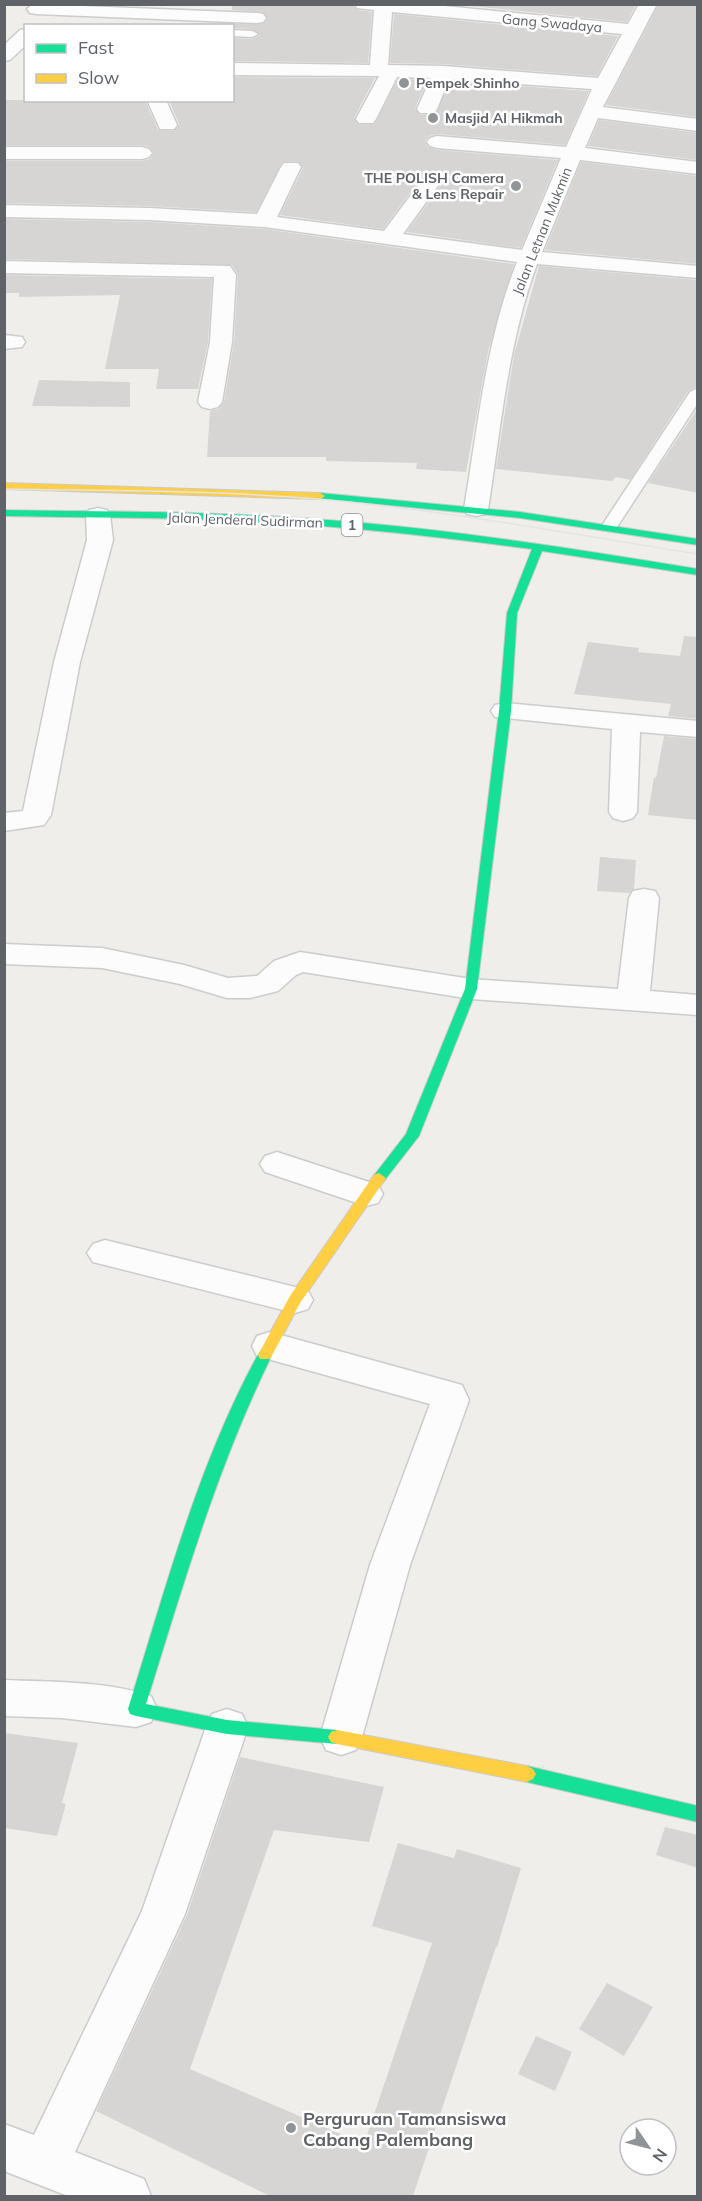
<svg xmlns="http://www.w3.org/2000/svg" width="702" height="2201" viewBox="0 0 702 2201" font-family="Mulish,sans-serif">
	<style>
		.building { fill: #d6d5d3 }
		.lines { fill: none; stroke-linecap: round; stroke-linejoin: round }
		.lane-casing { stroke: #cbcccc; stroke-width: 3 }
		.street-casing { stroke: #cbcccc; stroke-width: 3 }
		.fast-casing { stroke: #cacacb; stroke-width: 2 }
		.slow-casing { stroke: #cacacb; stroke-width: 2 }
		.lane { fill: #fdfcfc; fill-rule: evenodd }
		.street { fill: #fdfcfc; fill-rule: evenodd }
		.fast { fill: #16e098; fill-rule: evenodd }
		.slow { fill: #ffcf43; fill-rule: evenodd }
		.tram { stroke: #e4e4e4; stroke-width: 1.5 }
		.poi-dot { fill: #919496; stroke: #fff; stroke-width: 2 }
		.labels { text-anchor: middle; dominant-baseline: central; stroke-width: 5; stroke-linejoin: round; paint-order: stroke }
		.far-street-label { font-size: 14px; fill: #5f6368; stroke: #fff }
		.far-poi-label { font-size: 14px; font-weight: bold; fill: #5f6368; stroke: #fff; text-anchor: start }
		.shield { fill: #fff; stroke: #8f9295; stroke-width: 1.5 }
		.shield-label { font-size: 14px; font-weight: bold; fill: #5f6368 }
		.near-poi-label { font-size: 18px; font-weight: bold; fill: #5f6368; stroke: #fff; text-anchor: start }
	</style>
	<rect width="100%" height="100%" fill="#efeeea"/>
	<path class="building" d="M232,4H353L357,10L372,12L368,63L232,61V38L252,39L260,35L252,29L232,28V24H263L268,18L263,12L232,10Z
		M452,4H636L627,22Z
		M659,4H698V117L606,105Z
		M394,14L618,36L597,76L443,64L390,63Z
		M232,77L375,78L354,118L359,125L375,124L398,79L428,80L415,108L420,115L436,114L450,81L589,91L565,145L437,134L429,136L425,141L428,147L437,150L558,160L521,248L407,232L445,180L440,173L424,174L383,229L280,215L303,168L298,161L282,162L256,212L149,206L4,203V161H142L150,159L154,153L150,147L142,145H4V100H145L158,130L174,131L179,124L169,100H232Z
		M599,120L698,133V160L588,146Z
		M581,162L698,176V264L545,250Z
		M4,219L149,222L264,229L514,264L488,352L466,472L416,469L417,463L326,461V457H207L210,411L219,409L224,402L234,342L238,275L232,265L4,259Z
		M539,266L698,280V386L688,391L630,480L616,477L612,481L496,469L514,355Z
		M4,275L212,279L208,342L198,389H156L159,369H105L120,295L19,297V293H4Z
		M39,380L130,382V407L32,406Z
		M698,408V493L648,483Z
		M684,636L698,637V719L668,716L671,704L574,694L588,642L639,648L638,652L680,656Z
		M664,736L698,739V820L648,815L654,777L656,778Z
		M600,857L636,860L634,889L629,893L597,891Z
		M4,1733L78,1743L62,1803L66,1804L57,1836L4,1828Z
		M240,1757L384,1787L369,1842L274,1830L190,2069L364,2144L432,1943L372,1926L398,1843L454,1858L457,1849L521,1868L497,1947H496L413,2196H270L96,2111L187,1915Z
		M665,1827L698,1835V1868L656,1855Z
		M607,1983L653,2007L624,2056L579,2029Z
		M536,2036L572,2052L555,2091L518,2074Z"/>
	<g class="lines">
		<g class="lane-casing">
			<path id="lane" d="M232,30L252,31L258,34L252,37L232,36Z
				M698,388V403L617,527L615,530H603L601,527L690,392Z"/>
		</g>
		<g class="street-casing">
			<path id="street" d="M33,4L257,13L263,14L266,18L263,22L257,23L36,14L30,13L27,9Z
				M355,4H424L628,24L639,4H657L603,107L698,119V131L598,118L585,148L698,162V174L580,160L542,252L698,266V278L537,264C508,342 501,427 488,509L485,514L476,516L467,514L464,509C478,426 486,340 517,262L264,227L149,220L4,217V205L149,208L257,214L281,167L284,163H298L301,167L277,217L384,231L426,175H440L443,179L403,234L522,250L561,158L437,148L430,146L427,142L430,138L437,136L566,147L592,89L449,79L437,109L434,113H420L417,109L431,78L397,77L376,119L373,123H359L356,119L379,76L232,75V63L370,65L374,10L357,8ZM392,12L622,34L598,78L443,66L388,65Z
				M26,29V45L10,60L4,61V45L20,30Z
				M147,100H166L177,125L174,129H160Z
				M4,147H142L149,149L152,153L149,157L142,159H4Z
				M4,261L230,266L236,275L232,342L222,402L218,407L210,409L202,407L198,402L210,342L214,277L4,273Z
				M4,335L22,337L25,342L22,347L4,349Z
				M98,508L107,510L110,515L113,540L80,662L51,815L44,825L4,831V813L23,811L54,662L87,540L86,515L89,510Z
				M505,703L698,721V737L640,732L637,812L633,818L623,821L613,818L609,812L612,729L495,717L491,711L495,705Z
				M644,889L655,891L659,898L650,991L698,995V1015L471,999L303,972L296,975L278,991L250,998H227L180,984L102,968L4,964V944L102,948L184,965L228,978L257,976L274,961L300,952L471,979L618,989L629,898L633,891Z
				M277,1152L378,1185L383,1194L378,1203L366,1206L265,1172L260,1164L265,1156Z
				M105,1240L295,1287L308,1291L313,1300L308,1309L295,1313L93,1262L87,1253L93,1244Z
				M270,1332L462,1385L469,1400L410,1565L362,1737L356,1750L341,1755L326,1750L320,1737L370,1565L430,1404L257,1356L252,1346L257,1336Z
				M4,1680C51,1682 107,1681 151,1696L157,1709L151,1722L136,1727L62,1718L4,1716Z
				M227,1709L242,1714L248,1727L185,1914L75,2152L144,2179L151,2196H68L4,2171V2124L34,2135L142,1911L206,1727L212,1714Z"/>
		</g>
		<g class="fast-casing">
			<path id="fast" d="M320,493L520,512L698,539V545L520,518L316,498V494Z
				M4,510C108,512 211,511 314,519C443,528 570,548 698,569V575L542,551L517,613L511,711L477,989L419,1136L384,1181H374L372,1178L406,1134L465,989L499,711L507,613L532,549C448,538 363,528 278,523C187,517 96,518 4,516Z
				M265,1349L270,1351L272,1355C217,1467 183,1585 146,1704L227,1720L337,1730L343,1732L346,1737L343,1742L337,1744L227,1734L136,1716L130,1714L128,1709C166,1588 198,1463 260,1351Z
				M527,1766L698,1806V1822L527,1782L521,1779L518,1774L521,1769Z"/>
		</g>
		<g class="slow-casing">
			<path id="slow" d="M4,483L320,493L325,496L320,499L4,489Z
				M379,1173L386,1178L300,1303L270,1359H260L258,1355L290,1296L374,1175Z
				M337,1730L527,1766L533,1769L536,1774L533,1779L527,1782L337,1744L331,1742L328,1737L331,1732Z"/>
		</g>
		<use href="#lane" class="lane"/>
		<use href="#street" class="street"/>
		<use href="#fast" class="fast"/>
		<use href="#slow" class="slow"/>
		<path class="tram" d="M4,489C108,491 213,490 317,499C445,510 571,534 698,554"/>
	</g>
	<g class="poi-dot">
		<circle cx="404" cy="83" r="6"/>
		<circle cx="433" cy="118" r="6"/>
		<circle cx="516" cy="186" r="6"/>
		<circle cx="291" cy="2128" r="6"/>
	</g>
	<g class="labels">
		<g class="far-street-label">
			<text transform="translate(552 23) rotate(5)">Gang Swadaya</text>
			<text transform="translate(542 231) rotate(-68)">Jalan Letnan Mukmin</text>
			<text transform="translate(245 520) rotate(2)">Jalan Jenderal Sudirman</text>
		</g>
		<g class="far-poi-label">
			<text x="416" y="83">Pempek Shinho</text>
			<text x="445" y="118">Masjid Al Hikmah</text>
			<text x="504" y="178" text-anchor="end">THE POLISH Camera<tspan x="504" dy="16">&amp; Lens Repair</tspan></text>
		</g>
		<rect class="shield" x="341.5" y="514" width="21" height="22" rx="4.5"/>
		<g class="shield-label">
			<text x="352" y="525">1</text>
		</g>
		<g class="near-poi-label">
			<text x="303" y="2118">Perguruan Tamansiswa<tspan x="303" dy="21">Cabang Palembang</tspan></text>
		</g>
	</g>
	<rect width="702" height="2201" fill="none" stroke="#5f6368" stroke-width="12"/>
	<rect x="24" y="24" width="210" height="78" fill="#ffffff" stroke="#bfc1c3" stroke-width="1.5"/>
	<rect x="36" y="44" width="30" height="9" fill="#16e098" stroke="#bfc1c3" stroke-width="1.5"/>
	<text x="78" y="54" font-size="18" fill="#5f6368">Fast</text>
	<rect x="36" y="74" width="30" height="9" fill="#ffcf43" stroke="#bfc1c3" stroke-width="1.5"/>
	<text x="78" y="84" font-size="18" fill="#5f6368">Slow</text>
	<g transform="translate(648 2147) rotate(125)"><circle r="28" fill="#ffffff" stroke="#bfc1c3" stroke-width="1.5"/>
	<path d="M0-4.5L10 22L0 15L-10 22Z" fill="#919496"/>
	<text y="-9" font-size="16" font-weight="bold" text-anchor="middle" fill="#5f6368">N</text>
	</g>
</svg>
